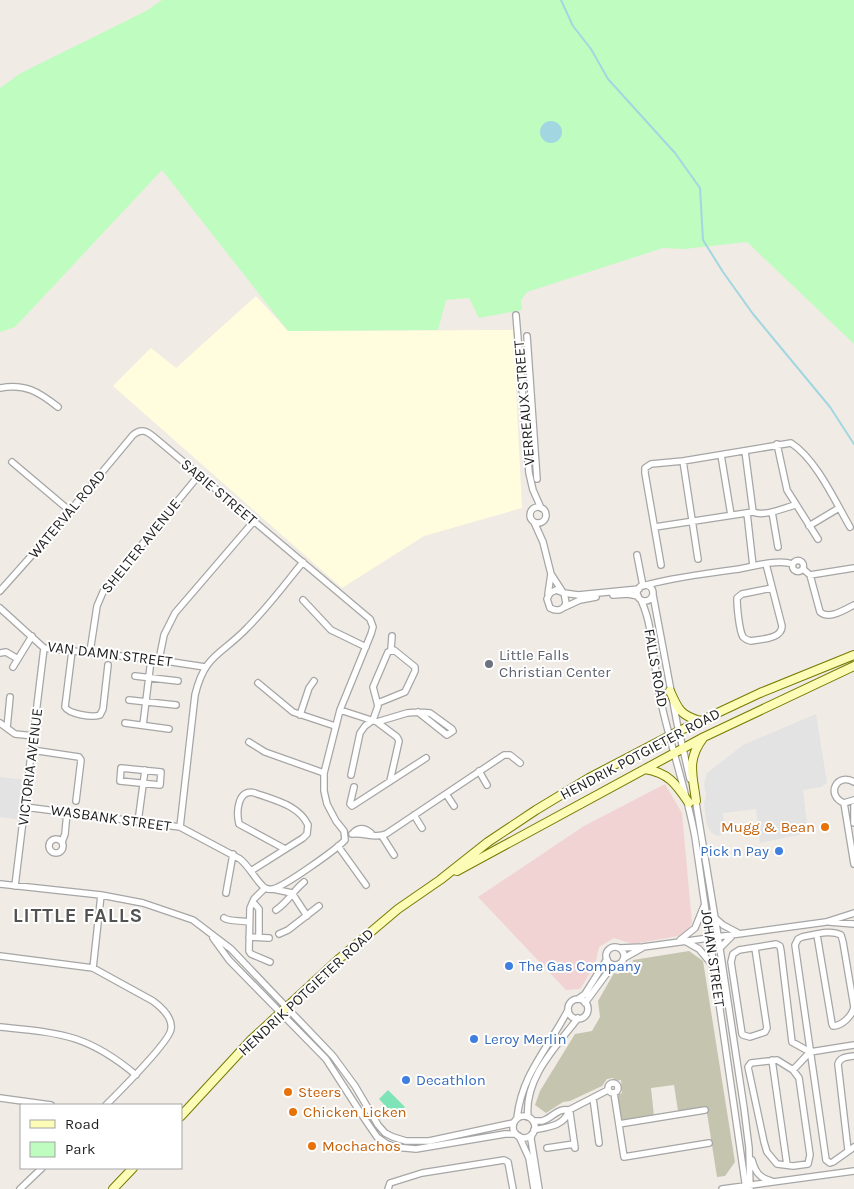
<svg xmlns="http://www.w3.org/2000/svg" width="854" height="1189" viewBox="0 0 854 1189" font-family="Karla,sans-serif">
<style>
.commercial{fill:#f2d3d3}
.education{fill:#fffdde}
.construction{fill:#c5c4af}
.park{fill:#bffcc0}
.pitch{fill:#7ee3b6}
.parking{fill:#e3e3e3}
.water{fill:#a2d6e0}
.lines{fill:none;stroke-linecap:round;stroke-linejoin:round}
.stream{stroke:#a2d6e0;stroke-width:2}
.minor-casing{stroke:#a6a6a6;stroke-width:8}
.secondary-casing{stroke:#767b00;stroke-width:10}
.minor{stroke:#fff;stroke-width:5.5}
.secondary{stroke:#fdfcb6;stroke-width:8}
.worship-dot{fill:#6b7280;stroke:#fff;stroke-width:2}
.food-dot{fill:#e8710a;stroke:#fff;stroke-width:2}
.shop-dot{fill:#3f7fe0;stroke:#fff;stroke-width:2}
.labels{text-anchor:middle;stroke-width:4;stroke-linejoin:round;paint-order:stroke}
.street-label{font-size:15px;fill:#1f1f1f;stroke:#fff}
.worship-label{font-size:15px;fill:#5b616d;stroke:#fff;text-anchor:start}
.food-label{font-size:15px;fill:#c56008;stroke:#fff;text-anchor:start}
.shop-label{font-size:15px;fill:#366cbe;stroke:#fff;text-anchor:start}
.district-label{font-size:20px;font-weight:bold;letter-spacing:1px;fill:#525252;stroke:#fff}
</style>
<rect width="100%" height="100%" fill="#f0ebe4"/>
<path class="commercial" d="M665,784L682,813L692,923L684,935L633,944L614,938L599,947L595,965L580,989L566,990L478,897L584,826Z"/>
<path class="education" d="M256,296L288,331L513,330L522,508L424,536L342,588L113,386L151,348L176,368Z"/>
<path class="construction" d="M689,951L703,961L735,1162L725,1176L717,1177L706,1107L678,1111L674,1085L651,1088L654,1116L621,1120L617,1095L622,1093L621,1080L615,1081L613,1078L607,1079L602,1086L570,1101L563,1102L546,1113L535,1105L540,1091L575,1034L592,1031L600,1017L598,1001L614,973L618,974L632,965L633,960Z"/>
<path class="park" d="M162,0H854V344L747,242L684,249L663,248L527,292L521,300L522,310L479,318L469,298L446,300L438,330L288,331L162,170L15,327L0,332V88L21,73L146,11Z"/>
<path class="pitch" d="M388,1090L405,1107L395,1116L379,1099Z"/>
<path class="parking" d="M816,714L827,783L821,787L803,790L808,833L760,843L756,809L723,813L725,834L717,836L712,833L707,826L704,804L706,795L704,784L707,773L743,745Z
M0,777L26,780L21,820L0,817Z"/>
<path class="water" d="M540 132a11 11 0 1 1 22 0a11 11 0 1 1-22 0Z"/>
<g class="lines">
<path class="stream" d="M561,0L573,26L591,49L608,79L675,153L700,188L703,240L723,272L753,314L830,407L854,444"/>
<g class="minor-casing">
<path id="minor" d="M516,315L529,473L533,490L541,508
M527,336L537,479
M0,388C25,383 39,392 58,407
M777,444L787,490L818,539
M745,451L753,512
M721,455L731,515
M683,461L698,559
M12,462L70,511
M530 515a8 8 0 1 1 16 0a8 8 0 1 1-16 0Z
M772,512L778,547
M747,513L753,566
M534,522L543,542L551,574L562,591
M809,526L839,508
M655,527L753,512C764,517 784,508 795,505
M637,555L643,586
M792.5 566a5.5 5.5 0 1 1 11 0a5.5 5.5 0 1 1-11 0Z
M766,564L782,626C782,639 761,639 751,641C747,640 746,640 743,637C739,630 737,606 737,598L742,594L772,588
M661,565L645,473V468L651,464L683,461L791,443C816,459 835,501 850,527
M803,569L810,575L820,612C829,620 844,610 854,605
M810,575L854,568
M646,585C676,577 708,573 739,569C755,566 777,559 793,564
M637 593a8 8 0 1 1 16 0a8 8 0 1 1-16 0Z
M0,591L49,536L133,435C141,428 147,431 154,437L370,619L373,627L371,634L340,710L324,773V791L327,804L336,821L344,831L345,840C337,849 285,886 273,889C269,890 268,889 265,888
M564,593L566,603C564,610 557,612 550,608L547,599L550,593L556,590L564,593L578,595L639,589
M548,594L551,574
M613,595L628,594L638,596
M653,595L677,723L690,779
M303,600L331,630L366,647
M641,600C654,628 653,663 659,693C669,742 686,788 695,837L746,1189
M565,607L580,600L596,597
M0,608L44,648L159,660L205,667
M391,649L392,636
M72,651L65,707C69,714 92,718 100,715L103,709L108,665
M90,652L97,606L103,592L199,475
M0,653L6,652L18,659
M159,660L164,635L175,613L254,521
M13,667L32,636
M135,676L178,681
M258,683L293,712L335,726
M129,700L176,705
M340,710L377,722L407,713C414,712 423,712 430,713L452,729L453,731L447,735L418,712
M300,715L309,688L314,681
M377,722L397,737L399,741L390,781
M0,723L15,734L34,736
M125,723L169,729
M143,725L151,660
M7,728L10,697
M249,742L265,752L324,773
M32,750L79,757L81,760L76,801
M121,768L161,772L160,785L120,781Z
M479,771L487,785
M351,775L360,733L365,726L373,720L378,706L373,687L388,652L394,650L415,667V671L405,692L378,703
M854,782C837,772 825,795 844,803L854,800
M354,787L350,804L352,806L426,758
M446,794L454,806
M695,797L718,936L744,1108L749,1148L750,1189
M844,803L854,864
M854,806V823
M25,807L180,827L240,859C250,867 255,880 265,888
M414,815L422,828
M138,822L145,770
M180,827L195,695C205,653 222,655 248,627C268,607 285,584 303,562
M354,832C360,827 365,828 371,833
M352,834C363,832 375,839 386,834L504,755H510L520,763
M382,836L394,855
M49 846a7 7 0 1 1 14 0a7 7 0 1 1-14 0Z
M62,842L65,834L67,812
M338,846L366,885
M251,871L303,838L307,834L308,825C299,805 274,800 255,793C238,788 236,811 239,824L285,849
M0,884L101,895L143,903L193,920L231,949L333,1056L355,1086L378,1125L385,1133L393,1137L406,1141H429L513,1123
M15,886L44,648
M265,888L254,899L250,908L249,951L251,954L270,962
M273,889L292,893L307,916
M226,893L233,854
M253,902L259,909V937
M276,910C289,901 292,892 304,882
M224,918C229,922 242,920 249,922
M715,918L723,925L738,933
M829,922L854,924
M279,934L288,930L319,906
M817,935L832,1024L833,1026C842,1026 852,1016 854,1007L843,942L841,935C830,929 814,935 802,937L798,939L795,945L826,1160L830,1163L833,1162L854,1147
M249,937L269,938
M213,938L229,960L326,1059L364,1118L377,1137L387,1144L395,1147L416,1149L505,1134H516
M680,940L695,928L704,906
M685,941L699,949L714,967
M606 956a9 9 0 1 1 18 0a9 9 0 1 1-18 0Z
M620,948L643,947L826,922L854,913
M720,948L734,934
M755,948L767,1028L765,1032L750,1037L743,1035L742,1034L731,962L733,954L739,950L776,944L780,946L781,951L792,1042L810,1052
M0,956L93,968L153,1001C161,1007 173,1017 171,1029C170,1041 117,1094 106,1105
M624,958L642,948
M93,968L101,895
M578,999L585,994L607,959
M568 1009a10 10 0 1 1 20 0a10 10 0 1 1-20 0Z
M585,1003L613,965
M0,1027C60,1033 87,1034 136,1075
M810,1052L854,1045
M772,1060L787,1165
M777,1060L793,1070L799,1078L810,1155L808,1164L793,1166L777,1164L767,1152L764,1142L748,1067L751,1063Z
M793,1070L810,1052
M608 1088a5 5 0 1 1 10 0a5 5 0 1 1-10 0Z
M614,1093L624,1157L709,1143
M0,1098L51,1105
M593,1098L599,1143
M570,1113L575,1148
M513 1127a11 11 0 1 1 22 0a11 11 0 1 1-22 0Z
M528,1117C524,1078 556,1047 578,1018
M517,1118C522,1073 548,1049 568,1010
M533,1121C536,1121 539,1121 542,1121C553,1118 556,1108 569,1110L608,1090
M619,1124L705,1110
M534,1130C548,1127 565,1126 569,1110
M532,1134L531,1139L539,1189
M519,1136L529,1158L534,1189
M547,1148L574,1144
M848,1150L838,1064C840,1057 847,1057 854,1056
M752,1160C755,1171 759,1178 771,1181
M20,1189L42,1168
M388,1189L390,1183L422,1173L504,1160L508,1162L513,1189
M722,1189L854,1171"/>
</g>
<g class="secondary-casing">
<path id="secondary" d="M670,691C678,709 680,715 700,721
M645,769C669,773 676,784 689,803
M696,801C693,775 686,761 703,738
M457,871L704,737L854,666
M181,1116L251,1040L340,958L398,909L440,880L488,842L536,810L589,778L679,731L760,693L854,655
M113,1189L133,1168"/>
</g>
<use href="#minor" class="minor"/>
<use href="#secondary" class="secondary"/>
</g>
<circle class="worship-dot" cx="489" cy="664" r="5"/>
<g class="food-dot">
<circle cx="825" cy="827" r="5"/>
<circle cx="288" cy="1092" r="5"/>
<circle cx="293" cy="1112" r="5"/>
<circle cx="312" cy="1146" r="5"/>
</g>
<g class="shop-dot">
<circle cx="779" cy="851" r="5"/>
<circle cx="509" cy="966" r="5"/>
<circle cx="474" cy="1039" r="5"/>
<circle cx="406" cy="1080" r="5"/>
</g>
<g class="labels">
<g class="street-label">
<text transform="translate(524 403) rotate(-95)" y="5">VERREAUX STREET</text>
<text transform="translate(219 492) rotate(40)" y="5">SABIE STREET</text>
<text transform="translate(67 514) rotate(-50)" y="5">WATERVAL ROAD</text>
<text transform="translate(141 546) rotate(-51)" y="5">SHELTER AVENUE</text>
<text transform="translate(110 654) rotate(7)" y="5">VAN DAMN STREET</text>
<text transform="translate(656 668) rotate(80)" y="5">FALLS ROAD</text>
<text transform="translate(640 754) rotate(-28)" y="5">HENDRIK POTGIETER ROAD</text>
<text transform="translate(30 767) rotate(-83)" y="5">VICTORIA AVENUE</text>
<text transform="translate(111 818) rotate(8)" y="5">WASBANK STREET</text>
<text transform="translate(713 958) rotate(82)" y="5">JOHAN STREET</text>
<text transform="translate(306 992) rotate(-43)" y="5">HENDRIK POTGIETER ROAD</text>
</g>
<g class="worship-label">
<text x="499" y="660">Little Falls<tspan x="499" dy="17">Christian Center</tspan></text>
</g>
<g class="food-label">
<text x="815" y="832" text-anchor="end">Mugg &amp; Bean</text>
<text x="298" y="1097">Steers</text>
<text x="303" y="1117">Chicken Licken</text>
<text x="322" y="1151">Mochachos</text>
</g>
<g class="shop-label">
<text x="769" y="856" text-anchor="end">Pick n Pay</text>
<text x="519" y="971">The Gas Company</text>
<text x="484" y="1044">Leroy Merlin</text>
<text x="416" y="1085">Decathlon</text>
</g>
<g class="district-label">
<text x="78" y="922">LITTLE FALLS</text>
</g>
</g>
<rect x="20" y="1104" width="162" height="65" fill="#ffffff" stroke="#a5a5a5"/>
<rect x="30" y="1120" width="25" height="8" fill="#fdfcb6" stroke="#a5a5a5"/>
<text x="65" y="1129" font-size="15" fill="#1f1f1f">Road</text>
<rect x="30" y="1142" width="25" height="15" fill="#bffcc0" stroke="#a5a5a5"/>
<text x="65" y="1154" font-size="15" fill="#1f1f1f">Park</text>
</svg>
